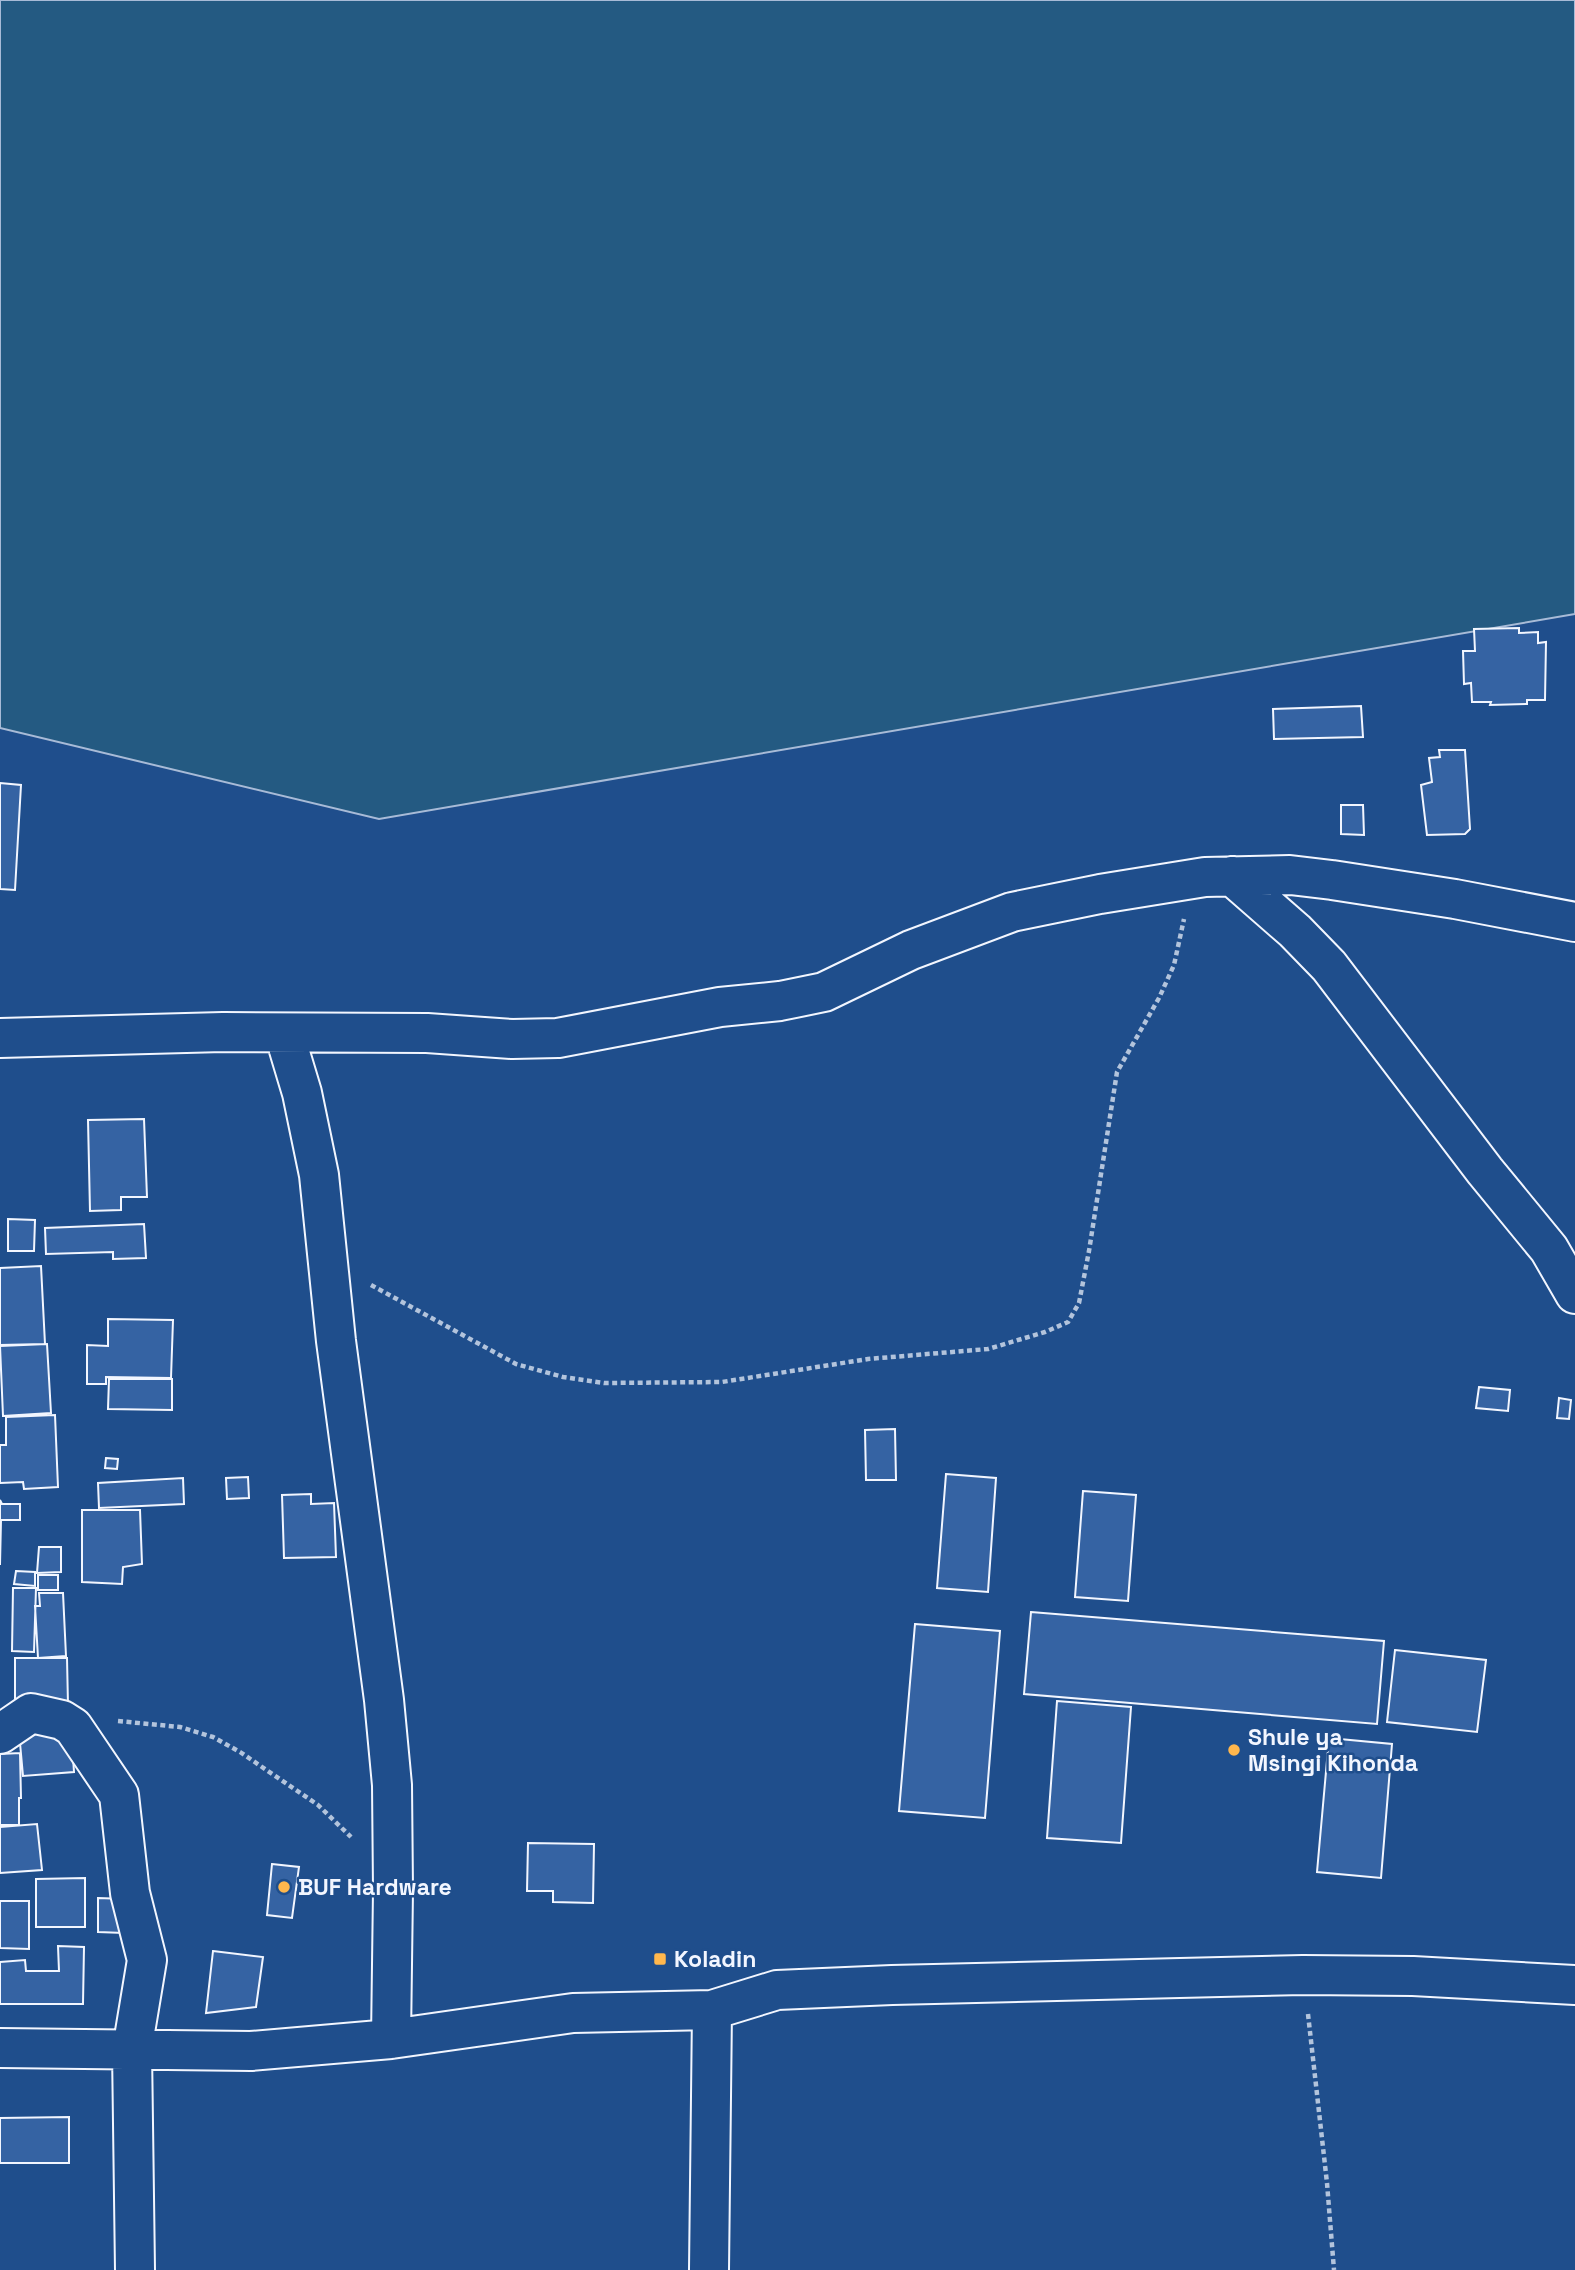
<svg xmlns="http://www.w3.org/2000/svg" width="1575" height="2270" viewBox="0 0 1575 2270" font-family="'Space Grotesk',sans-serif">
<style>
.green{fill:#245a82;stroke:#a8bbd7;stroke-width:2}
.building{fill:#3563a3;stroke:#f2f6ff;stroke-width:2}
.lines{fill:none;stroke-linecap:round;stroke-linejoin:round}
.minor-casing{stroke:#f2f6ff;stroke-width:42}
.path{stroke:#b3c4dc;stroke-width:4.5;stroke-dasharray:5 3.5;stroke-linecap:butt}
.minor{stroke:#1f4e8c;stroke-width:38}
.poi-dot{fill:#ffb74d;stroke:#1f4e8c;stroke-width:2.5}
.labels{text-anchor:middle;stroke-width:5;stroke-linejoin:round;paint-order:stroke}
.poi-label{font-size:23px;font-weight:bold;fill:#f2f6ff;stroke:#1f4e8c;text-anchor:start}
</style>
<rect width="100%" height="100%" fill="#1f4e8c"/>
<path class="green" d="M0,0H1575V614L379,819L0,728Z"/>
<path class="building" d="M1519,628V633L1538,632V643L1546,642L1545,700H1527V704L1490,705L1491,702H1472L1471,683L1464,684L1463,651H1475L1474,629Z
M1361,706L1363,737L1274,739L1273,709Z
M1439,750H1465L1470,829L1465,834L1427,835L1421,785L1432,782L1429,758L1440,757Z
M0,783L21,785L15,890L0,889Z
M1341,805H1363L1364,835L1341,834Z
M144,1119L147,1197H121V1210L90,1211L88,1120Z
M8,1219L35,1220L34,1251H8Z
M144,1224L146,1258L113,1259V1252L46,1254L45,1228Z
M41,1266L45,1344L0,1345V1268Z
M108,1319L173,1320L171,1378L106,1377V1384H87V1345L108,1346Z
M47,1344L51,1413L3,1416L0,1346Z
M109,1379H172V1410L108,1409Z
M1479,1387L1510,1390L1508,1411L1476,1408Z
M1559,1398L1571,1400L1569,1419L1557,1418Z
M55,1415L58,1487L24,1489L23,1482L0,1483V1445H6V1417Z
M895,1429L896,1480H866L865,1430Z
M106,1458L118,1459L117,1469L105,1468Z
M946,1474L996,1478L988,1592L937,1588Z
M248,1477L249,1498L227,1499L226,1478Z
M183,1478L184,1504L99,1508L98,1483Z
M1083,1491L1136,1495L1128,1601L1075,1597Z
M311,1494V1504L334,1503L336,1557L284,1558L282,1495Z
M0,1500L2,1504H20V1520H1L0,1565Z
M82,1510H140L142,1564L123,1567L122,1584L82,1582Z
M39,1547H61V1572L37,1573Z
M16,1571L35,1572V1586L14,1584Z
M38,1575H58V1590H38Z
M13,1588H36L34,1652L12,1651Z
M39,1593H63L66,1656L38,1658L35,1606H40Z
M1031,1612L1384,1641L1377,1724L1024,1694Z
M915,1624L1000,1631L985,1818L899,1811Z
M1395,1650L1486,1660L1477,1732L1387,1722Z
M15,1658H67L68,1705H15Z
M1057,1701L1131,1707L1121,1843L1047,1838Z
M71,1728L74,1772L23,1776L19,1732Z
M1329,1738L1392,1744L1381,1878L1317,1872Z
M20,1753L21,1798H19V1825H0V1754Z
M37,1824L42,1870L0,1873V1827Z
M528,1843L594,1844L593,1903L553,1902V1891H527Z
M272,1864L299,1867L292,1918L267,1915Z
M85,1878V1927H36V1879Z
M98,1898L125,1899L124,1933L98,1932Z
M0,1901H29V1949L0,1948Z
M58,1946L84,1947L83,2004H0V1962L25,1960L26,1971H59Z
M213,1951L263,1957L256,2007L206,2013Z
M69,2117V2163H0V2118Z"/>
<g class="lines">
<g class="minor-casing">
<path id="minor" d="M1232,876L1295,931L1329,966L1485,1171L1549,1249L1575,1294
M284,1033L302,1093L319,1175L336,1341L384,1700L392,1785L393,1890L391,2039
M0,1038L223,1032L427,1033L512,1039L558,1038L720,1007L780,1001L824,992L911,950L1012,912L1100,894L1205,877L1290,875L1332,880L1455,899L1575,922
M0,1734L31,1713L62,1720L73,1727L119,1795L130,1893L147,1960L132,2050L135,2270
M0,2048L251,2051L391,2039L573,2013L712,2010L777,1990L892,1985L1303,1975L1413,1976L1575,1985
M709,2270L712,2010"/>
</g>
<path class="path" d="M371,1285L516,1364L563,1377L604,1383L722,1382L868,1359L988,1349L1045,1332L1068,1322L1079,1303L1089,1251L1117,1072L1159,998L1174,965L1184,919
M118,1721L180,1727L213,1737L240,1752L318,1805L351,1837
M1308,2014L1327,2183L1334,2270"/>
<use href="#minor" class="minor"/>
</g>
<g class="poi-dot">
<circle cx="1234" cy="1750" r="7"/>
<circle cx="284" cy="1887" r="7"/>
<rect x="653" y="1952" width="14" height="14" rx="3.5"/>
</g>
<g class="labels">
<g class="poi-label">
<text x="1248" y="1745">Shule ya<tspan x="1248" dy="26">Msingi Kihonda</tspan></text>
<text x="298" y="1895">BUF Hardware</text>
<text x="674" y="1967">Koladin</text>
</g>
</g>
</svg>
